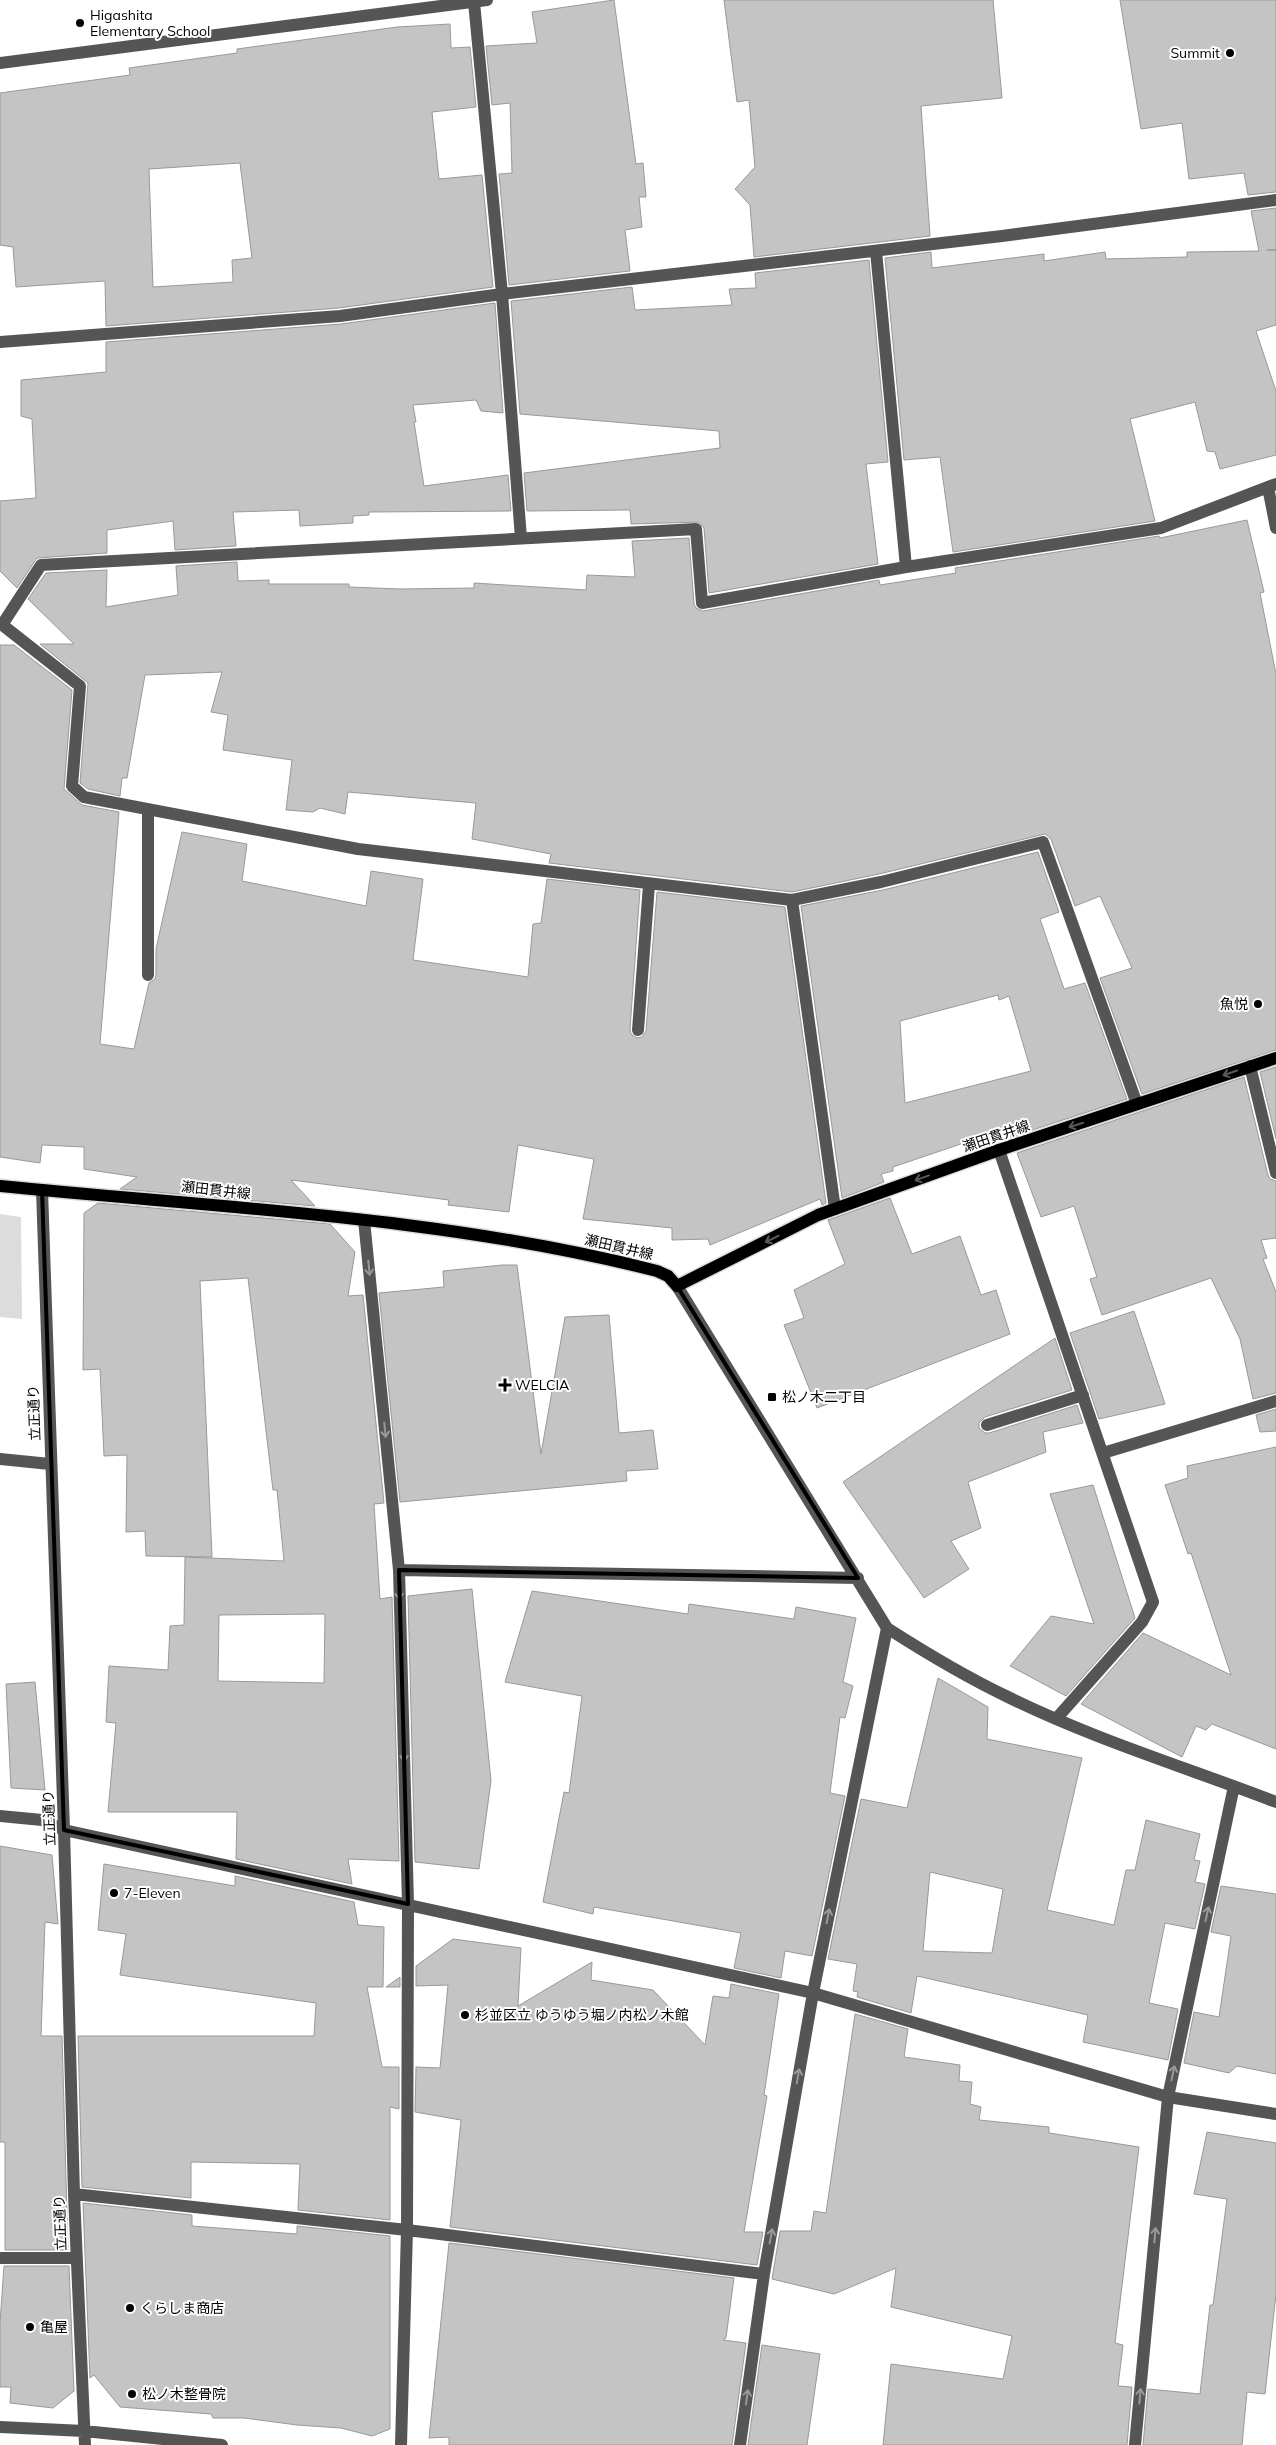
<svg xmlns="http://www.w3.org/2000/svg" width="1276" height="2445" viewBox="0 0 1276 2445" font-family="Mulish,'Noto Sans JP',sans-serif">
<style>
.green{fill:#dcdcdc}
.building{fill:#c4c4c4;stroke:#999;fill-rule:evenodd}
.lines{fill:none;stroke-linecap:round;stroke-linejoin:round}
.major-casing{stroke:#dbdbdb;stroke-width:15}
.minor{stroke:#555;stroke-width:12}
.major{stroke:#000;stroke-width:12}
.oneway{stroke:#595959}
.oneway2{stroke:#999}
.marked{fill:none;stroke:#000;stroke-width:4;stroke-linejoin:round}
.poi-dot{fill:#000;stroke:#fff;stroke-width:2}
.labels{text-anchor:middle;stroke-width:4;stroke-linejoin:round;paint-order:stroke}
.poi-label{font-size:14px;fill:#000;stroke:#fff;text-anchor:start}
.street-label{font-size:14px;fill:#000;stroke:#fff}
</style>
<rect width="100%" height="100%" fill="#fff"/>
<path class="green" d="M0,1214L21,1217L22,1319L0,1317Z"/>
<path class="building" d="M614,0L636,164L643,163L646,197H639L642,227L625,230L630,271L509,285L499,174L512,173L510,103L492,105L486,46L537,43L532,12Z
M724,0H993L1002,98L921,106L930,236L754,257L750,205L735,189L755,167L749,100L737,102Z
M1120,0H1276V192L1248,195L1244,173L1189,179L1182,123L1141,129Z
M450,24L451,48L470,47L476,107L432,112L439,179L482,175L493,287L339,308L106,326L105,281L16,287L13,247L0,245V93L130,75L129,68L237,53V49L397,27ZM240,163L252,258L232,260L233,282L153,287L149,169Z
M1276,208V250H1267H1276V325L1256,331L1276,391V455L1220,469L1215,452L1207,451L1195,402L1130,419L1155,521L953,552L940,457L904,460L885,258L931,252L932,268L1044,254V261L1105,252L1106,259L1187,257V252L1259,251L1251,211Z
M869,260L888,462L866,464L878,564L709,593L704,528L699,522L631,524L630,510L527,511L524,473L720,448L719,431L520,414L511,301L632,287L635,310L732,305L729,289L756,288L755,273Z
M495,303L503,413L481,411L476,400L413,405L416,422H414L424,486L508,475L511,511L369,512V515L353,516V523L300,526L299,510L233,512L236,546L175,550L173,521L107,530V553L37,558L17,588L0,571V501L36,498L32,419L21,416V380L106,372V342L341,324Z
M1247,520L1264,592L1260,593L1276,674V1050L1142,1094L1100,978L1132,968L1100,896L1075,906L1051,839L1045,834L879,874L792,892L549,863L551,854L472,839L476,803L348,792L345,814L320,808L313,812L286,810L292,760L223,750L228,715L211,712L222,672L145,675L127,778H122L120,796L88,789L80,783L88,683L40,644H74L28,599L46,573L107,570L106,607L178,595L176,566L237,562L238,581L269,580V584H349V587L400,589L474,588V583L586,590L587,575L635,577L632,541L689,538L694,604L696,608L703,611L879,580L880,585L956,573L955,568L1159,536L1160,538Z
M0,645H14L72,690L64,789L82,805L119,812L100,1044L134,1049L149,983L155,979L156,975V949L182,832L247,844L242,881L366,906L371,871L423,879L413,960L528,977L533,924L541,923L547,879L640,890L630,1029L631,1034L637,1038L642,1037L646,1031L657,892L785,907L826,1203L822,1205L820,1199L710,1245L708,1239L672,1240V1228L583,1219L594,1159L518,1145L509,1212L448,1205L449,1200L291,1180L315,1206L120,1189L137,1177L84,1169V1147L42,1145L40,1163L0,1157Z
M1038,852L1059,912L1040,919L1064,989L1085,983L1127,1099L1011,1137L1008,1128L893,1167V1171L881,1174L884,1182L842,1198L801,906L883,890ZM998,995L999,1000L1009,996L1031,1071L905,1103L900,1021Z
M1276,1067V1139L1260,1072Z
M1244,1077L1268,1175L1270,1179L1276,1181V1238L1261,1240L1267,1258L1263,1259L1276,1292V1393L1253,1399L1240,1339L1211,1278L1102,1315L1090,1279L1097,1277L1074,1206L1041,1217L1017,1153Z
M890,1198L912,1254L960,1236L981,1295L996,1290L1010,1334L817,1408L784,1325L804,1318L794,1290L845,1264L828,1220Z
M98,1203L330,1224L355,1252L348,1296L363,1295L384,1503L374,1504L380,1599L392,1597L399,1861L348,1859L352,1884L236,1859L237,1812H108L116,1723L106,1722L109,1666L168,1670L170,1626L184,1625L185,1557L284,1561L277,1490H273L248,1278L200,1281L212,1557L146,1556L145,1531L126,1532L127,1455L104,1456L100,1369L83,1370L84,1213ZM325,1614L324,1683L218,1681L219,1615Z
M502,1265H517L541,1454L565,1317L609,1315L619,1433L653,1430L658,1469L626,1471L627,1481L400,1502L379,1293L444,1287L443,1271Z
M1134,1311L1165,1404L1099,1419L1070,1333Z
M1055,1338L1072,1390L985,1417L979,1423V1428L985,1433H989L1077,1405L1083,1423L1043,1432L1046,1452L968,1482L981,1528L951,1541L969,1569L924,1598L843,1482Z
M1276,1409V1431L1260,1432L1256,1415Z
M1276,1447V1749L1212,1724L1206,1730L1196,1726L1182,1757L1081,1704L1143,1633L1231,1675L1191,1553L1188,1554L1165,1485L1188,1478L1187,1466Z
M1093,1485L1135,1618L1066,1696L1010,1666L1051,1616L1094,1624L1050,1494Z
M472,1589L491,1781L479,1869L415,1862L408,1596Z
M532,1591L688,1614L689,1604L794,1619L796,1607L856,1618L843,1682L853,1686L845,1718L840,1717L830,1793L845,1796L812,1956L785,1951L781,1978L734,1968L741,1933L594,1907L593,1914L543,1902L564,1792L569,1793L582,1696L505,1682Z
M938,1678L988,1707L987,1739L1082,1758L1047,1910L1114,1925L1126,1870H1135L1146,1820L1200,1834L1194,1860L1200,1861L1195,1882L1205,1884L1195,1929L1165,1923L1149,2003L1178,2009L1168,2060L1083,2042L1088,2015L917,1976L911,2013L857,1997L858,1992L853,1991L857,1964L828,1959L861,1799L907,1808ZM930,1872L1003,1889L992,1953L923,1951Z
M35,1682L45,1790L11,1788L6,1684Z
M0,1846L52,1855L58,1924L45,1922L41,2036H62L68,2250H5V2142H0Z
M104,1864L235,1886V1876L354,1902L358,1925L384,1927L383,1987H367L382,2067H399V2109L390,2107V2220L298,2210L300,2164L191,2162V2198L82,2187L78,2036H314L316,2003L120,1975L126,1934L98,1930Z
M1221,1886L1276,1894V2074L1237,2066L1229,2073L1184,2063L1194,2012L1219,2017L1231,1936L1211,1932Z
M453,1939L521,1948L518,2006L592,1962L591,1980L653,1990L705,2045L713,1996L729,1998L731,1984L779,1994L764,2095L767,2096L744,2232H763L757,2265L450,2227L461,2120L415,2112L416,2067L440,2068L448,1985L416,1986V1966Z
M400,1977V1987H386Z
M855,2014L908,2029L904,2057L960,2065L959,2081L972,2082L970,2104L981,2107L979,2120L1049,2127V2133L1139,2147L1115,2343L1123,2345L1118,2386L1132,2387L1127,2445H883L891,2364L1003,2379L1012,2336L891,2307L896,2268L834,2294L772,2279L780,2231H811L814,2211L826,2213Z
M1207,2132L1276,2143V2294L1265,2394L1247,2392L1242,2445H1143L1148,2389L1200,2394L1210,2305H1213L1227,2199L1194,2194Z
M83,2203L192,2215V2226L297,2234V2226L390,2236V2429L372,2436L341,2428L297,2425L244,2418H213L211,2414L120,2407L94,2375L90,2378Z
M449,2243L734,2278L726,2338L723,2340L746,2343L732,2445H449V2437L429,2438Z
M4,2266H69L74,2391L53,2408L10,2403L11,2387H0V2323Z
M762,2345L820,2354L807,2445H748Z"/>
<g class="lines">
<g class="major-casing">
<path id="major" d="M0,1186C219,1208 442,1216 657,1271L668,1276L677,1286L818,1215L999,1150L1276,1058"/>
</g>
<path class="minor" d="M474,2L502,294L521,538
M0,63L487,0
M876,251L906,567
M0,342L340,316L502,294L1002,236L1276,200
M1268,487L1276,528
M0,623L80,686L72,786L84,797L358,849L792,900L881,882L1043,842L1137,1104
M2,625L41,565L696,529L702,603L906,567L1161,528L1276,484
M792,900L835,1209
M148,975V811
M638,1030L649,885
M1250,1066L1276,1173
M999,1150L1153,1602L1142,1622L1056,1719
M42,1190L64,1830L74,2194L85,2445
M364,1220L399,1570L408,1904L407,2230L401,2445
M677,1286L887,1628C926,1653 966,1677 1008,1697C1093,1739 1188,1768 1276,1802
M987,1425L1083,1395
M1103,1453L1276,1401
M0,1459L50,1464
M399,1570L858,1578
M0,1816L42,1820L64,1830L813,1993L1168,2097L1276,2114
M74,2194L407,2230L764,2274
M0,2258H76
M0,2427L84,2431L222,2445
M740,2445L764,2274L813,1993L887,1628
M1135,2445L1168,2097L1234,1786"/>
<use href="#major" class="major"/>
</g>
<defs><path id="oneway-shaft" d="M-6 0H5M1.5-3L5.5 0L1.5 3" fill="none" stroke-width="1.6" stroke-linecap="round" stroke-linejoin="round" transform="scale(1.25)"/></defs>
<g class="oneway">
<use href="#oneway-shaft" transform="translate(1230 1073) rotate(161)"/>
<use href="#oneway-shaft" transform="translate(1076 1125) rotate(162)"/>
<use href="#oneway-shaft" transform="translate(922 1178) rotate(160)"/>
<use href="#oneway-shaft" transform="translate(772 1239) rotate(154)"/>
</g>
<g class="oneway2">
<use href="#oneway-shaft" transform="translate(369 1268) rotate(84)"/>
<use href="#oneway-shaft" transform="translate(385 1430) rotate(84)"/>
<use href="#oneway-shaft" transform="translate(399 1592) rotate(88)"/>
<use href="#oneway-shaft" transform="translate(404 1754) rotate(88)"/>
<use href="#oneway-shaft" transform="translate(1207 1914) rotate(-78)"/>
<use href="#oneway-shaft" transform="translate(828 1916) rotate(-79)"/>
<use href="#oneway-shaft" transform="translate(1173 2073) rotate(-78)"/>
<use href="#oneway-shaft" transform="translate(798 2076) rotate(-80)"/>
<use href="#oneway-shaft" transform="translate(1155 2235) rotate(-85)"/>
<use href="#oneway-shaft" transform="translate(771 2236) rotate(-80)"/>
<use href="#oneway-shaft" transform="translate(1140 2396) rotate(-85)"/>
<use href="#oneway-shaft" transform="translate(747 2397) rotate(-82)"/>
</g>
<path class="marked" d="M42,1190L444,1229L519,1240L657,1271L677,1286L858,1578L399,1570L408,1904L64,1830Z"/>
<g class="poi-dot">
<circle cx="80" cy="23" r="5"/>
<circle cx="1230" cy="53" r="5"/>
<circle cx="1258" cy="1004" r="5"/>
<path d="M502.5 1377.5h5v5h5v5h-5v5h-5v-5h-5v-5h5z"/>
<rect x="767" y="1392" width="10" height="10" rx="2.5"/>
<circle cx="114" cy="1893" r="5"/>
<circle cx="465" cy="2015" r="5"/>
<circle cx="130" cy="2308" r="5"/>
<circle cx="30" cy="2327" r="5"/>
<circle cx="132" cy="2394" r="5"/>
</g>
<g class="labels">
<g class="poi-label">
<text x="90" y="20">Higashita<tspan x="90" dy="16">Elementary School</tspan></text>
<text x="1220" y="58" text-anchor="end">Summit</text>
<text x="1248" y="1009" text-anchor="end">魚悦</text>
<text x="515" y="1390">WELCIA</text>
<text x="782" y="1402">松ノ木二丁目</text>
<text x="124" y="1898">7-Eleven</text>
<text x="475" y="2020">杉並区立 ゆうゆう堀ノ内松ノ木館</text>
<text x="140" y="2313">くらしま商店</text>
<text x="40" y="2332">亀屋</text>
<text x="142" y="2399">松ノ木整骨院</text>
</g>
<g class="street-label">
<text transform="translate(996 1136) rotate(-19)" y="5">瀬田貫井線</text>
<text transform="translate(216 1190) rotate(6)" y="5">瀬田貫井線</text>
<text transform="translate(619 1247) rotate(13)" y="5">瀬田貫井線</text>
<text transform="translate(34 1413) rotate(-92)" y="5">立正通り</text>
<text transform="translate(49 1818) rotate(-92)" y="5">立正通り</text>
<text transform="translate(60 2223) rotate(-92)" y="5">立正通り</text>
</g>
</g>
</svg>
